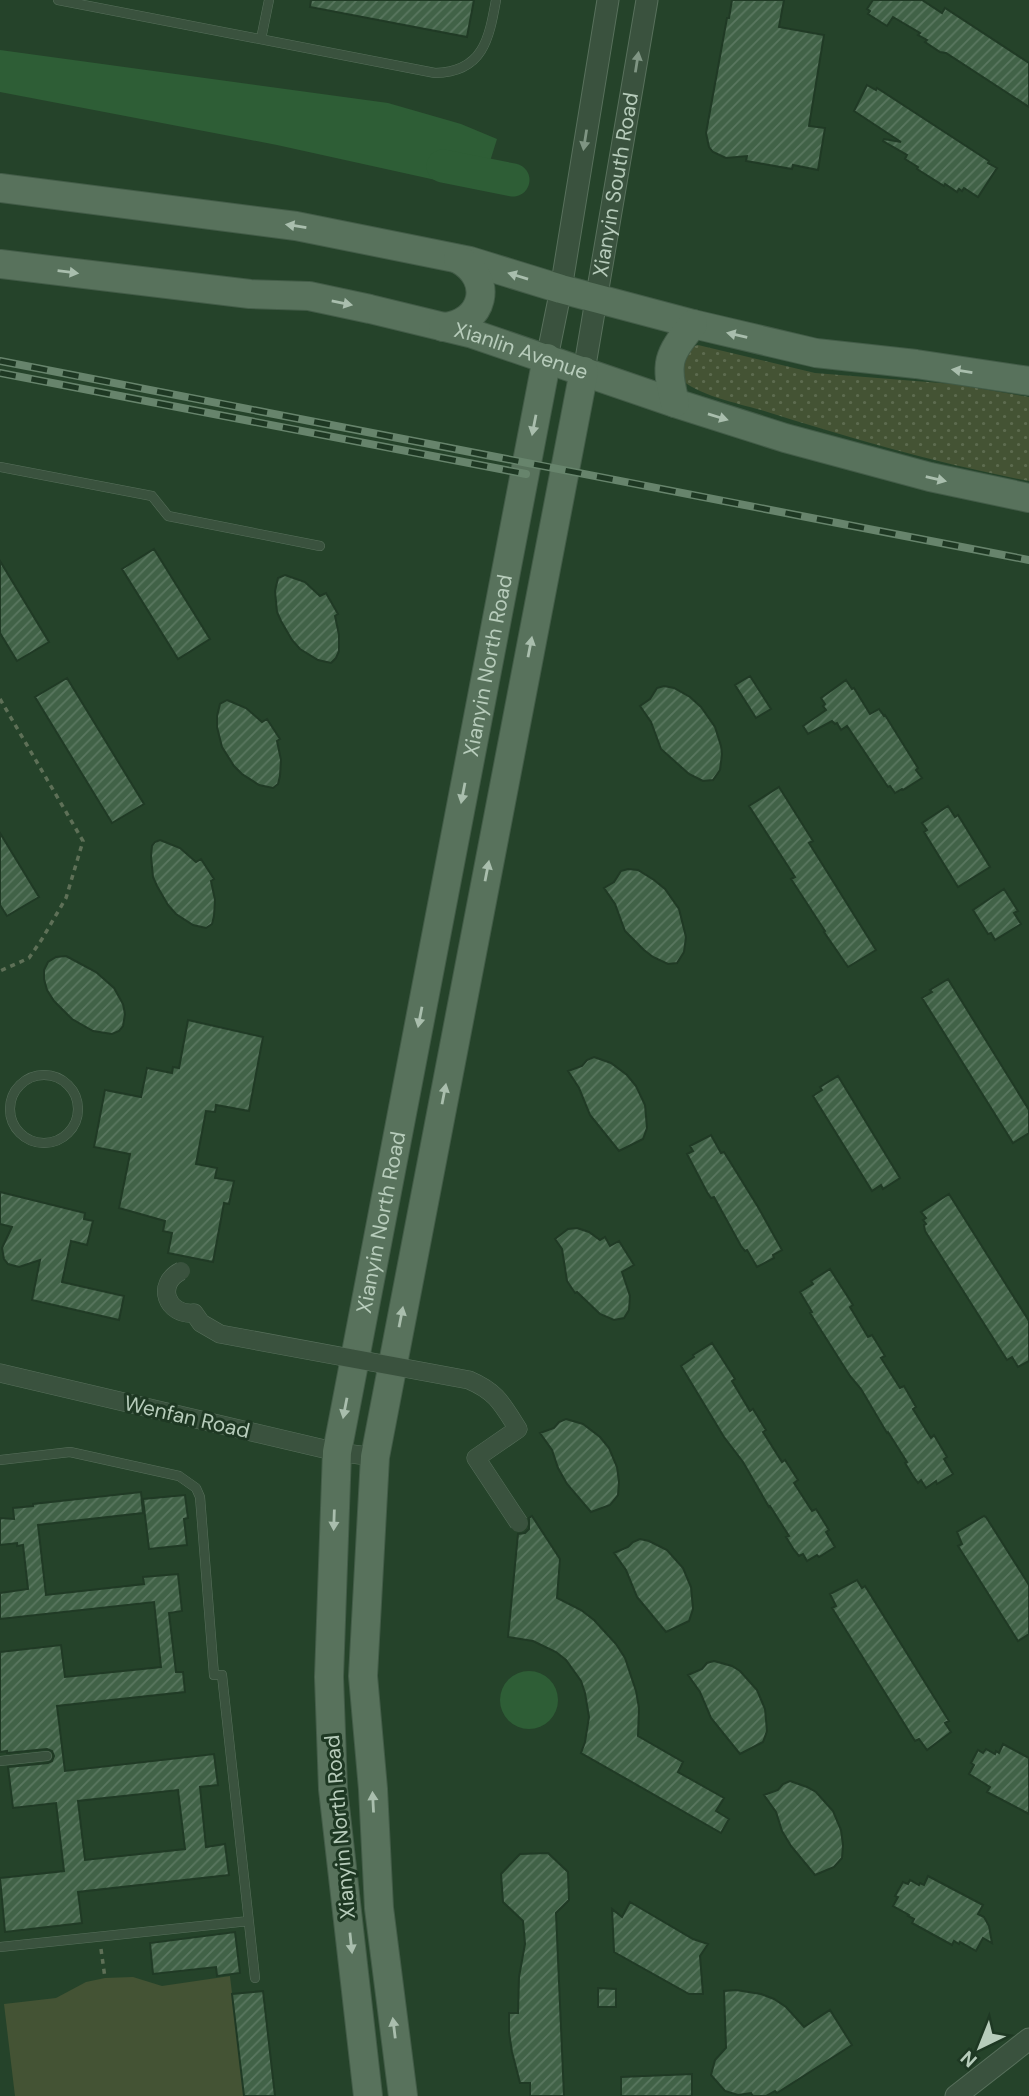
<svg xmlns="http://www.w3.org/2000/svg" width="1029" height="2096" viewBox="0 0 1029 2096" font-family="'DM Sans',sans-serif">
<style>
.grass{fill:url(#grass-dots)}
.garden{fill:#445334}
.water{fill:#2e5e36}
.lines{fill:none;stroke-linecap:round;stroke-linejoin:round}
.river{stroke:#2e5e36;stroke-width:33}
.building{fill:url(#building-hatch);stroke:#203a25;stroke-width:2;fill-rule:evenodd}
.service-casing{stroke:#58705c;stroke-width:10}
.minor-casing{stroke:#58705c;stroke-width:19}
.tertiary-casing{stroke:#58705c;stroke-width:23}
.primary-casing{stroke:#435c48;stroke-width:30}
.path{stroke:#5e7057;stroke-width:3.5;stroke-dasharray:5 5;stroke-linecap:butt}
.service{stroke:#3a523e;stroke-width:9}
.minor{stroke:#3a523e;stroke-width:18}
.tertiary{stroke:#3a523e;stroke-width:21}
.primary{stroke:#58725c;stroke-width:28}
.rail-casing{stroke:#67846c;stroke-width:8}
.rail{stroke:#1e3823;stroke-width:5;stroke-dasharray:16;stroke-linecap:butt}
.minor-bridge-casing{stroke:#58705c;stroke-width:19;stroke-linecap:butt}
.minor-bridge{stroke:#3a523e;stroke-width:18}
.oneway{fill:#7f9583}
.oneway2{fill:#a9bead}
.labels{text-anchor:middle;stroke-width:6;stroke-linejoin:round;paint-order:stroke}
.street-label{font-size:21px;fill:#b7ccbb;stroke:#1e3823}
</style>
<defs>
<pattern id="grass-dots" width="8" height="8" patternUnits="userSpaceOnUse" patternTransform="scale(1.75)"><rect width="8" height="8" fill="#445334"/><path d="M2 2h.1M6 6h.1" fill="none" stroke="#5d6b4f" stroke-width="1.8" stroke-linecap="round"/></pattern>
<pattern id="building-hatch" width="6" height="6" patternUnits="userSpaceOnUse" patternTransform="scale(1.75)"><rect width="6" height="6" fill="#416247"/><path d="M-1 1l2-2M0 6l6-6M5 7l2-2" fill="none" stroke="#5a7760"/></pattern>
</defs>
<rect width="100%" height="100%" fill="#25432a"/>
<path class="grass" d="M698,345L815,373L953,384L1029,397V481C939,464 849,438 761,410C736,403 697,395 678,377L688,348Z"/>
<path class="garden" d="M230,1976L244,2096H15L4,2004L56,1998L86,1982L105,1978L133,1977L162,1986Z"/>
<path class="water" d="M0,50L388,103L461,124L497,139L481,190L277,145L0,92Z
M500 1700a29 29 0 1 1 58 0a29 29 0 1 1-58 0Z"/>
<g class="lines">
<path class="river" d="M443,166L513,180"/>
</g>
<path class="building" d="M311,0H474L467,37L310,7Z
M732,0H784L779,27L824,35L809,126L825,128L818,170L793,165L792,169L746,161L747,156L726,158L713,152L709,147L706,133L727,18H729Z
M873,0H922L942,13L945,8L1029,63V107L946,53L940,52L925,42L927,40L918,35L920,33L893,17L887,26L868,14L870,11L867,9Z
M867,85L876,90L877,88L989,161L988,163L997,168L978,197L964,188L962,191L959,189L957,192L945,184L944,186L917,169L918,167L905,159L907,155L883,141L884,139L901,142L854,111Z
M154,549L210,639L178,659L122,569Z
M0,561L49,642L17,661L0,633Z
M285,575L305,582L320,596L326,593L338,614L335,616L339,635V651L336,658L331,663L318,660L300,649L292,640L281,621L277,612L275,591L278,578Z
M750,676L771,709L756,718L735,685Z
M67,678L144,804L112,823L35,697Z
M846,680L852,689L854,688L870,714L879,709L884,716L885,715L918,768L916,770L922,778L903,790L902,789L895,793L890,786L888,787L847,726L841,730L837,723L835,724L832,721L808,734L803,726L826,710L823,706L825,704L821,698Z
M664,686L674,688L690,697L701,707L715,727L721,746L722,754L720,770L713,780L703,781L689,774L661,749L651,722L640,706L650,699L657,688Z
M227,700L246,708L262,722L267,719L280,739L277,741L281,760L280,776L278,784L273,788L259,785L242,774L234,766L222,747L217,727V716L220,704Z
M779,787L813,841L809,843L876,950L848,967L824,932L825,931L791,879L795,877L749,806Z
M948,806L955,817L958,815L990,867L958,887L924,832L927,830L922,823Z
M0,833L39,897L7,916L0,905Z
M160,840L180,848L196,862L201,859L214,879L211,881L215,900L214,916L212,924L206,928L193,925L176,914L168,905L157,886L153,877L151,856L152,846L155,842Z
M628,869L638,870L654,880L665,889L679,909L686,937L684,952L677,963L668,964L653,957L644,950L625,931L615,904L604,888L614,882L621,871Z
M1004,889L1018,911L1014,913L1021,924L995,940L991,933L988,934L973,910Z
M66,956L96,972L114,988L123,1004L125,1014L123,1026L119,1031L112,1034L93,1031L72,1019L54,1001L47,990L44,979V970L48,962L56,957Z
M948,979L1029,1110V1133L1013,1143L922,998L932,992L930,990Z
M188,1020L263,1037L249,1111L216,1105L215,1112L206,1111L196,1164L217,1168L215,1178L234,1181L229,1204L224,1203L213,1262L168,1253L172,1233L163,1231L165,1221L119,1208L130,1154L94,1147L105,1090L141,1097L147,1068L172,1073L173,1067L179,1068Z
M594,1057L611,1063L627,1075L636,1086L645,1105L647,1128L643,1139L619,1151L590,1115L579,1088L568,1071L582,1066L587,1060Z
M838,1076L900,1178L883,1189L881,1185L872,1191L813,1096L822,1090L820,1087Z
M711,1135L721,1153L724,1152L758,1207L782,1250L773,1255L774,1258L757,1267L747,1250L745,1251L741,1246L714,1197L711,1198L707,1192L687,1154L693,1151L690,1146Z
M0,1192L85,1213L84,1219L93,1221L87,1245L71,1241L62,1282L124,1296L119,1320L32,1300L40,1260L19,1267L8,1264L4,1259L2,1248L12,1227L0,1224Z
M949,1194L1029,1321V1361L1018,1367L1012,1357L1007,1360L925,1231L924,1225L926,1224L923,1220L926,1218L921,1212Z
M577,1228L589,1232L600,1240L605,1237L610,1246L619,1241L634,1265L622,1272L630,1296L629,1310L624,1318L614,1320L600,1314L577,1292L575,1293L567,1281L562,1249L555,1239L568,1229Z
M830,1269L853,1305L850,1307L868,1337L872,1335L885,1356L881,1358L900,1388L904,1386L916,1407L913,1409L931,1438L934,1435L947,1457L944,1459L953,1474L937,1484L936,1481L926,1488L921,1480L918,1483L913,1476L905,1463L907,1462L888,1432L887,1433L861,1389L850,1376L810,1313L812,1312L800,1292L813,1284L811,1281Z
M712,1343L735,1379L732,1381L750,1411L753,1409L766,1430L763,1432L782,1462L785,1460L798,1480L794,1483L812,1511L816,1509L829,1530L826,1532L835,1547L819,1557L817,1555L807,1561L803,1554L799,1556L794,1550L786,1537L789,1536L770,1506L769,1507L743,1462L724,1437L681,1366L694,1357L693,1355Z
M566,1419L583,1424L600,1437L609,1448L617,1467L619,1482L618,1495L610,1505L591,1512L567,1484L558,1468L552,1450L540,1433L554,1428L559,1422Z
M141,1492L143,1513L38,1525L46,1595L144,1584L143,1577L178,1574L182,1611L169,1613L176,1672H183L185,1692L57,1706L65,1771L214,1754L218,1785L200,1787L206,1847L225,1844L229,1875L78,1892L82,1923L5,1932L0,1878L64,1871L56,1803L13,1808L8,1767L48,1763L52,1761L54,1756L52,1751L47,1749L7,1753V1751L0,1752V1652L61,1645L65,1677L161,1667L154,1602L0,1619V1593L28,1589L23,1545L17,1546V1543L0,1545V1518L14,1519L13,1508L33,1506V1504ZM178,1790L185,1849L85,1860L78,1801Z
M185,1495L188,1518L184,1519L187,1545L149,1549L143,1499Z
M532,1516L560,1559L557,1598L581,1610L594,1620L616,1644L625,1658L636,1691L639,1708L638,1736L683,1762L678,1772L724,1798L716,1811L729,1819L721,1833L581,1753L585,1742L589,1717L585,1693L581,1681L566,1660L556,1652L533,1641L508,1637L518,1534L525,1533L529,1529V1518Z
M984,1516L986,1517L1029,1585V1634L1018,1641L958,1546L962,1544L957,1532Z
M640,1539L649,1541L667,1550L683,1568L691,1587L693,1609L689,1621L666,1632L637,1597L626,1570L614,1553L628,1547L633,1542Z
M857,1580L862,1588L865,1586L949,1721L945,1723L951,1732L927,1750L919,1739L915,1741L832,1608L836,1606L830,1594Z
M714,1661L732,1666L740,1671L757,1690L765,1709L767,1731L763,1742L740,1754L711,1718L700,1692L688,1675L702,1669L707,1663Z
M1003,1744L1029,1758V1814L987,1792L990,1787L969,1774L974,1765L971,1763L978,1750L983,1753L986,1749L995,1754L996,1751L999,1753Z
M790,1781L807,1787L816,1792L833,1811L841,1830L843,1845L842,1858L834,1867L815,1875L791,1846L782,1831L776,1812L764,1795L778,1790L783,1784Z
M548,1853L568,1872L569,1900L556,1913L564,2096H530V2083H520L512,2052L509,2032V2013H518L519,1977L525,1944L523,1921L503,1902L501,1874L520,1854Z
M928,1876L983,1905L978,1914L984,1917L989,1926L992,1943L983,1938L976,1951L960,1942L959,1944L954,1941L952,1945L912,1923L914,1919L908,1916L909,1915L893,1906L898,1897L895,1896L903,1882L908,1884L910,1880L919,1885L920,1883L924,1885Z
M630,1902L693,1939L708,1944L700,1956L703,1994H689L614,1952L612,1909L622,1917Z
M235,1932L240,1973L217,1976L216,1967L153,1974L150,1943Z
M598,1988L616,1989V2007H598Z
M736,1990L761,1994L774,1999L786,2007L804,2027L830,2010L852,2045L777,2093L775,2091L766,2096H753L751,2093L738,2095L725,2091L711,2075L715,2060L726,2048L724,1991Z
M263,1991L275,2096H244L232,1994Z
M692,2074V2096H621V2077Z"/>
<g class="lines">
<g class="service-casing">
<path id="service" d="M58,0L435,73C483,72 489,39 496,0
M261,39L269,0
M0,467L152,496L168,516L320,546
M10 1109a34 34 0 1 1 68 0a34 34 0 1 1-68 0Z
M0,1460L70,1452L179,1476L196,1488L200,1497L214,1675H222L255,1978
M0,1761L47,1756
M0,1947L249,1921"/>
</g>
<g class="minor-casing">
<path id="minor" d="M0,1373L337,1452L375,1457"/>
</g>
<g class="tertiary-casing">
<g id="tertiary">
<path d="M547,358L561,289L608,0"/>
<path id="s1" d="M584,371L647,0"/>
<path d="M956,2096L1029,2039"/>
</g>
</g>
<g class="primary-casing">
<g id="primary">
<path d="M0,188L296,226L470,261L561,289L693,324L816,353L916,364L1029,381"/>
<path id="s2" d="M0,264L250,294L309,296L370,309L473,334L675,403L785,438L930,477L1029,498"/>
<path d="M443,327C484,324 495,279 458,259"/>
<path d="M675,403C665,362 667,357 693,324"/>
<path id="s3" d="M368,2096L333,1789L329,1677L337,1452L547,358"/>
<path d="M403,2096L379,1908L373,1789L363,1676L375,1457L584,371"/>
</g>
</g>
<path class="path" d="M0,699L83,841L66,898L42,939L29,958L0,971
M101,1949L105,1978"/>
<use href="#service" class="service"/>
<use href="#minor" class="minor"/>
<use href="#tertiary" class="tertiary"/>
<use href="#primary" class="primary"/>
<g class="rail-casing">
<path id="rail" d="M0,361L1029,560
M0,373L526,474"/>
</g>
<use href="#rail" class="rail"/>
<g class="minor-bridge-casing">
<path id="minor-bridge" d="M181,1271C155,1284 167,1316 194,1313L201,1323L220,1334L469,1380C497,1392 502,1404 518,1429L476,1458L519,1523"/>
</g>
<use href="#minor-bridge" class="minor-bridge"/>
</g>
<defs><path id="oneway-solid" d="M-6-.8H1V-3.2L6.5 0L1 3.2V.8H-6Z" transform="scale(1.75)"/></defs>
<g class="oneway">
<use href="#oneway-solid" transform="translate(637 62) rotate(-81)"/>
<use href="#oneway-solid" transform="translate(585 140) rotate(99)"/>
</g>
<g class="oneway2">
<use href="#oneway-solid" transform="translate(296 226) rotate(-171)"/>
<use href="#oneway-solid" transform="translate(68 272) rotate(7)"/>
<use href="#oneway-solid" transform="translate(518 276) rotate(-163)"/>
<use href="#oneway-solid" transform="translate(342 303) rotate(11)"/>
<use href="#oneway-solid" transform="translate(737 335) rotate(-167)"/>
<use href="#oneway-solid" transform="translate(962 371) rotate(-171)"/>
<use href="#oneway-solid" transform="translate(718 417) rotate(17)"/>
<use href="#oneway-solid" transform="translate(534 425) rotate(101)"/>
<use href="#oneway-solid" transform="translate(936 479) rotate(13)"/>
<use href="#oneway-solid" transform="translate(530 647) rotate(-79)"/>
<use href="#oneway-solid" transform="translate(463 793) rotate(101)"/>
<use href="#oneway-solid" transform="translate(487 871) rotate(-79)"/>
<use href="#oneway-solid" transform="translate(420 1017) rotate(101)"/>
<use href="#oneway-solid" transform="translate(444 1094) rotate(-79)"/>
<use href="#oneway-solid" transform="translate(401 1317) rotate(-79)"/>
<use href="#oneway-solid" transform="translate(345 1408) rotate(101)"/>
<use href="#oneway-solid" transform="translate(334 1520) rotate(92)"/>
<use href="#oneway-solid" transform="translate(373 1802) rotate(-93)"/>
<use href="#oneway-solid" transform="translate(351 1943) rotate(84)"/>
<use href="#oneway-solid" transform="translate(394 2028) rotate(-97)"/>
</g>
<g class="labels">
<g class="street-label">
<text dy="7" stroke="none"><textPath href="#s1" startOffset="189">Xianyin South Road</textPath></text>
<text dy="7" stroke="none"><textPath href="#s2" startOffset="530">Xianlin Avenue</textPath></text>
<text dy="7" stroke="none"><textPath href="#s3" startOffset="1447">Xianyin North Road</textPath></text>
<text dy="7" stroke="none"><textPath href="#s3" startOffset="880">Xianyin North Road</textPath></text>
<text transform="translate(187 1417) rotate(13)" y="7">Wenfan Road</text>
<text transform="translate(340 1827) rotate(-95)" y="7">Xianyin North Road</text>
</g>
</g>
<g transform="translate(980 2047) rotate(223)" stroke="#1e3823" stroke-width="5" paint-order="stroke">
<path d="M0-5L12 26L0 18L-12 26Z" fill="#b7ccbb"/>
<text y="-10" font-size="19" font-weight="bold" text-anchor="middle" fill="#b7ccbb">N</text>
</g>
</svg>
